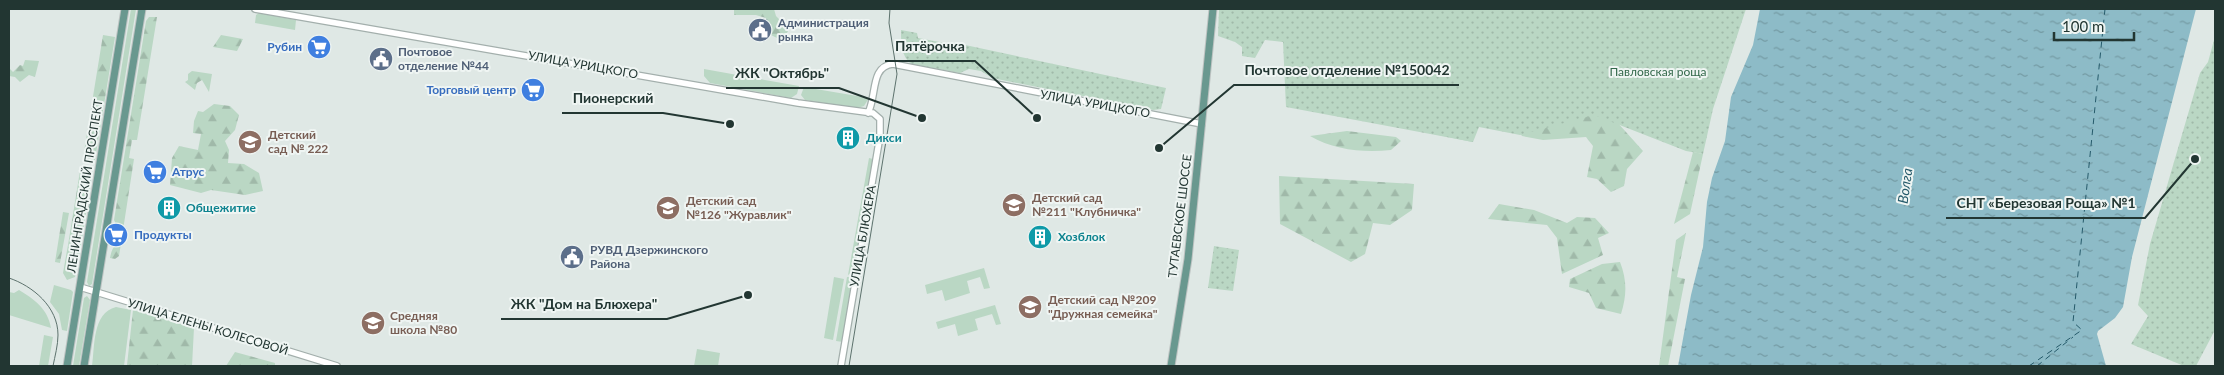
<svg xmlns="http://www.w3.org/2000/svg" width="2224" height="375" viewBox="0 0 2224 375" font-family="Lato,sans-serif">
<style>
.grass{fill:#bad7c4}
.forest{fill:url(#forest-firs)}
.park{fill:url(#park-dots)}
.water{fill:url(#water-ripples)}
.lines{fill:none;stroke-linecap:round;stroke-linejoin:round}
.ferry{stroke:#255a6a;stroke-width:1;stroke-dasharray:6 5;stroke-linecap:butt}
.minor-casing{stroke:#a3afac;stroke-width:8}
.major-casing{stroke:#bdc3c2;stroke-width:9}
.minor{stroke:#fff;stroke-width:5.5}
.major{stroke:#69988f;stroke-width:7}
.tram{stroke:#5d726d;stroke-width:1}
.labels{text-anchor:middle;stroke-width:4;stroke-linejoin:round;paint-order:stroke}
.service-label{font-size:12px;font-weight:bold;fill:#4e5e75;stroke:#eff5f3;text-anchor:start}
.shop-label{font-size:12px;font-weight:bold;fill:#366cbe;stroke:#eff5f3;text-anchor:end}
.street-label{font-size:12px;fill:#223632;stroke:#eff5f3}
.park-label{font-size:12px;fill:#32684a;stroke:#eff5f3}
.education-label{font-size:12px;font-weight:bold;fill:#785e54;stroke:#eff5f3;text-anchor:start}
.culture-label{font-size:12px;font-weight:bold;fill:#0d838f;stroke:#eff5f3;text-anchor:start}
.water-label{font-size:14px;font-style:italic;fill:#255a6a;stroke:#eff5f3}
.leader{fill:none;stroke:#223632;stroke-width:2}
.callout-dot{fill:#223632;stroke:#eff5f3;stroke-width:2}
.callout-label{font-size:14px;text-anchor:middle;font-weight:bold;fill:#223632;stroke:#eff5f3;stroke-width:4;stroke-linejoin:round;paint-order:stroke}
</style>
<defs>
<pattern id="forest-firs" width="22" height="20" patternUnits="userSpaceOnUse" patternTransform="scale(1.25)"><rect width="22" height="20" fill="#bad7c4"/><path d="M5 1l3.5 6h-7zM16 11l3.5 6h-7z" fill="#a0b9a9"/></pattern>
<pattern id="park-dots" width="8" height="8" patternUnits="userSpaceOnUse" patternTransform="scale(1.25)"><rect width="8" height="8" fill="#bad7c4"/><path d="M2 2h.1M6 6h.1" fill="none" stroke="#a0b9a9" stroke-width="1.8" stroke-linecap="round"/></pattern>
<pattern id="water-ripples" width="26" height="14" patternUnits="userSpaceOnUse" patternTransform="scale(1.25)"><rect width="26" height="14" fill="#8dbbc7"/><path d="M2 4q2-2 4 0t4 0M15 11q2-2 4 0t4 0" fill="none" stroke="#7399a2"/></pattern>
</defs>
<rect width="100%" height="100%" fill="#dfe8e5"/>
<path class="grass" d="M131,9H136L92,284L89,286L87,282Z
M259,13L296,20L295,30L255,23L256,15Z
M704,69L799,86L797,94L791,98L710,83L704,76Z
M804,87L869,98L864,106L854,109L805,100L801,95Z
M869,158L873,159L854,271L848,275Z
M82,239L75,277L67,280L63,273L68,245Z
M984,268L990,288L984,289L980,277L967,281L970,293L945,301L942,290L927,294L925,285Z
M834,277L844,279L833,340L824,338Z
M847,277L854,278L843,342L836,341Z
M54,285L71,290L73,292L67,331L62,330L59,314L50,302Z
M19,290C34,299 48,309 51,328L9,315V292L14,293Z
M87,296L90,300L79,366H73L84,298Z
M995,305L1001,324L996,325L992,314L975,319L978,330L958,336L955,324L938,329L936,322Z
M116,307L131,310L124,366H92C95,347 92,313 116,307Z
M44,335L53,337L48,366H39Z
M697,349L720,353L718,366H694Z"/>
<path class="forest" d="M734,9H774L776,16L789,29L783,41L767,33L766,18L756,15H734Z
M149,17H157L137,140H132L129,158L134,159L119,256L115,259L110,258C113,238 127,245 114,220L146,21Z
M103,35L115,37L95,160L88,163L83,158Z
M221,35L243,39L237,51L213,47Z
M25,60L39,61L35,77L29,75L20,82L15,77L9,76V68L13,72L20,65L23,66Z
M192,71L212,74L209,92L202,80L197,83L195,90L185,82L188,80V74Z
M214,104L230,106L239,115L235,130L225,141L229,150L228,163L244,164L259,173L263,191L245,195L211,190L201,193L170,185L172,158L179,146L198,150L201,134L193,133L194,121L198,111L203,112Z
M1608,112L1643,151L1627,169L1624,186L1611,192L1597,179L1587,177L1593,146L1586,137L1543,140L1522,136L1517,129L1477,126L1472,142L1424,132L1433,122Z
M1347,131L1396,137L1401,141L1391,150C1364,153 1334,150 1310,136Z
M1693,152L1703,154L1690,214L1674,224Z
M87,167L92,173L82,239L68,245L80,171Z
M1279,176L1414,184L1412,210L1390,225L1373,223L1365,254L1351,262L1280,224Z
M1499,204L1534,210L1567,223L1577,217L1595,218L1609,233L1598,238L1603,255L1562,274L1557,238L1547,225L1488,219Z
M63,212L69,213L60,263L55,262Z
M1686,233L1677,277L1685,279L1668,366H1659L1676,240Z
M1620,262C1627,280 1627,295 1621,314L1596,308L1589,293L1569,287L1570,279L1602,264Z
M133,310L194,328L192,366L127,365Z
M235,352L275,363V366H226Z"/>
<path class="park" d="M1219,9H1746L1713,109L1703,154L1686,151L1594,115L1520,135L1479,127L1473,142L1286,107L1283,42L1265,40L1255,58L1242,56V47L1235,42L1218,36Z
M901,30L917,33L918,38L945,43L951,42L1166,88L1161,109L1153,110L992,78L981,71L969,69L960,73L911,64C901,56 901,42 901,30Z
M2214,40L2215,330L2196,366H2184L2131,344L2148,316L2138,305L2150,244L2200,73L2208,62Z
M1214,246L1239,250L1233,291L1208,288Z"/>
<path class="water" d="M1760,9H2196L2132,257L2123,307L2115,318L2098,331L2097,334L2106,366H1678L1691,295L1703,247L1707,202L1712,178L1725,141L1731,97L1753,45Z"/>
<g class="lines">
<path class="ferry" d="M2029,366L2082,330L2073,322L2105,9
M2037,366L2073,337"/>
<g class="minor-casing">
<path id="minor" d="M255,9L798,103L873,113L880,119V136L841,366
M868,113C877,96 870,66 893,64L1202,124
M80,287L337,366"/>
</g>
<g class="major-casing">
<path id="major" d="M67,366L125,9
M84,366L142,9
M1171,366L1188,259L1213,9"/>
</g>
<use href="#minor" class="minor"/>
<use href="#major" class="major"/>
<path class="tram" d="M9,278C33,286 58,307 58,335C58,345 55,356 53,366
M849,366L897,74L889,23L890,9"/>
</g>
<defs>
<g id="civic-disc" transform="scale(1.25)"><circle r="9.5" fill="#5c6f8a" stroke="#eff5f3"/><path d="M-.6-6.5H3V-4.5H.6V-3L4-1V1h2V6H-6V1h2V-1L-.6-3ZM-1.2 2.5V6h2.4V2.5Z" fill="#fff"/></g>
<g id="supermarket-disc" transform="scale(1.25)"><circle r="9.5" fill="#3f7fe0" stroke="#eff5f3"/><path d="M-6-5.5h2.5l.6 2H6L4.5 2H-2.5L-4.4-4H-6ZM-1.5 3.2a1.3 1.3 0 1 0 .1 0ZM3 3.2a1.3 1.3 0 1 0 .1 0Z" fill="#fff"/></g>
<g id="building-disc" transform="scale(1.25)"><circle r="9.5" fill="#0f9aa8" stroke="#eff5f3"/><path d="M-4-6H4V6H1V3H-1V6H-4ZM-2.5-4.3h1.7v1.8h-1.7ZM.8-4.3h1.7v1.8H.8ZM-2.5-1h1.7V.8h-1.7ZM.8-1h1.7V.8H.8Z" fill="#fff"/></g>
<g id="school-disc" transform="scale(1.25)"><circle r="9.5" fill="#8d6e63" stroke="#eff5f3"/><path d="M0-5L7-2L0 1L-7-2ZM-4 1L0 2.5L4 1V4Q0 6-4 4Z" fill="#fff"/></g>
</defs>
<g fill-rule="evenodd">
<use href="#civic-disc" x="760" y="30"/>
<use href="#supermarket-disc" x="319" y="47"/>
<use href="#civic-disc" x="381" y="59"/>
<use href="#supermarket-disc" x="533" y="90"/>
<use href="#building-disc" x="848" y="138"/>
<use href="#school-disc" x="250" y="142"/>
<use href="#supermarket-disc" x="155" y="172"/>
<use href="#school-disc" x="1014" y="205"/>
<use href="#building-disc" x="169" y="208"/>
<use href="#school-disc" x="668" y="208"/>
<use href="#supermarket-disc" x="116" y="235"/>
<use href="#building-disc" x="1040" y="237"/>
<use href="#civic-disc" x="572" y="257"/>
<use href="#school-disc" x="1030" y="307"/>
<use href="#school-disc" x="373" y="323"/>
</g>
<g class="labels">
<g class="service-label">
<text x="778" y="27">Администрация<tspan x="778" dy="14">рынка</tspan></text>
<text x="398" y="56">Почтовое<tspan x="398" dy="14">отделение №44</tspan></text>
<text x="590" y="254">РУВД Дзержинского<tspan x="590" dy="14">Района</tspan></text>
</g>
<g class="shop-label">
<text x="302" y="51">Рубин</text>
<text x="516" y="94">Торговый центр</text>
<text x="172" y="176" text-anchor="start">Атрус</text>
<text x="134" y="239" text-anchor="start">Продукты</text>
</g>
<g class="street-label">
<text transform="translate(583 65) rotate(10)" y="4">УЛИЦА УРИЦКОГО</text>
<text transform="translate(1095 104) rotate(10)" y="4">УЛИЦА УРИЦКОГО</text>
<text transform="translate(85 186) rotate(-81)" y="4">ЛЕНИНГРАДСКИЙ ПРОСПЕКТ</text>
<text transform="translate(1180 216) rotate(-83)" y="4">ТУТАЕВСКОЕ ШОССЕ</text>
<text transform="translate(863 236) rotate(-80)" y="4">УЛИЦА БЛЮХЕРА</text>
<text transform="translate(208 327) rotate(17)" y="4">УЛИЦА ЕЛЕНЫ КОЛЕСОВОЙ</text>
</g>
<g class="park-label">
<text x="1658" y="76">Павловская роща</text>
</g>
<g class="education-label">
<text x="268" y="139">Детский<tspan x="268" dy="14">сад № 222</tspan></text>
<text x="1032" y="202">Детский сад<tspan x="1032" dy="14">№211 "Клубничка"</tspan></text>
<text x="686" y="205">Детский сад<tspan x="686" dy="14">№126 "Журавлик"</tspan></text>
<text x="1048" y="304">Детский сад №209<tspan x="1048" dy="14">"Дружная семейка"</tspan></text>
<text x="390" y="320">Средняя<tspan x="390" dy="14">школа №80</tspan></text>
</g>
<g class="culture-label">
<text x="866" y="142">Дикси</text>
<text x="186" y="212">Общежитие</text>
<text x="1058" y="241">Хозблок</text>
</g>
<g class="water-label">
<text transform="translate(1905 186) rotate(-82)" y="5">Волга</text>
</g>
</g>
<path class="leader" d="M1037 118L975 61H885M1159 148L1234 85H1459M922 118L839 88H726M730 124L663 113H562M2195 159L2145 218H1946M748 295L667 319H501"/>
<g class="callout-dot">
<circle cx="1037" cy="118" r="5"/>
<circle cx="1159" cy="148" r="5"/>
<circle cx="922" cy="118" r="5"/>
<circle cx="730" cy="124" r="5"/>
<circle cx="2195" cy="159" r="5"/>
<circle cx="748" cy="295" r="5"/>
</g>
<g class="callout-label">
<text x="930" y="51">Пятёрочка</text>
<text x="1347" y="75">Почтовое отделение №150042</text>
<text x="782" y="78">ЖК "Октябрь"</text>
<text x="613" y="103">Пионерский</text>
<text x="2046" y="208">СНТ «Березовая Роща» №1</text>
<text x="584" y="309">ЖК "Дом на Блюхера"</text>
</g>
<rect width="2224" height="375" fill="none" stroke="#223632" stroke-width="20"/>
<path d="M2054 32v8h80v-8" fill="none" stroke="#223632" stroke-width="2.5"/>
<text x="2062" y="32" font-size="15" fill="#223632" stroke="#eff5f3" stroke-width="4" paint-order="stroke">100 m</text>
</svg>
